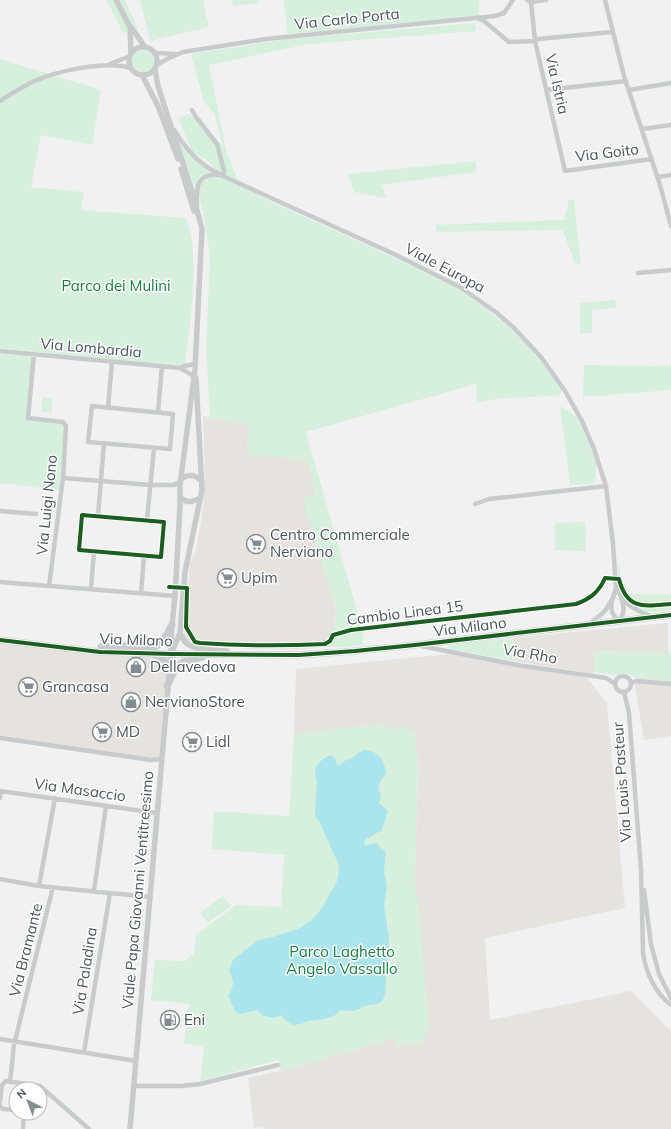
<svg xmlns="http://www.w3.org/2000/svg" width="671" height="1129" viewBox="0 0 671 1129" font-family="Mulish,sans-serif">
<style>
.commercial{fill:#e6e3df}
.green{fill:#d6f0dd}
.water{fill:#aae5ed}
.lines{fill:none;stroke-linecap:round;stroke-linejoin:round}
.minor{stroke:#c8cbcc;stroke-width:4.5}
.tertiary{stroke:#c8cbcc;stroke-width:5.5}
.primary{stroke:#c6cacc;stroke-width:7}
.cycleway-casing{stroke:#fff;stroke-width:6}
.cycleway{stroke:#1b5e20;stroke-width:4}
.labels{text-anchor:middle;stroke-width:3;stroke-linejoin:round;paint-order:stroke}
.street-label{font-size:15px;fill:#48555d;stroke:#fff}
.park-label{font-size:15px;fill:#187f43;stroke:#fff}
.poi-label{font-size:15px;fill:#48555d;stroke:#fff;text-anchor:start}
</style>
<rect width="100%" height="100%" fill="#f1f1f1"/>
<path class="commercial" d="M203,416L249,424L247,454L308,459L316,496L304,499L336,609L332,642L326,647L299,649H255L198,646L189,643L184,637L190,563L196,550L203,509L205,481Z
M668,623V653L595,651L594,674L514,661L512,638Z
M0,640L100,652L171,654L161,759L0,738Z
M449,654L587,678L607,703L625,908L485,938L490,1020L631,991L671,1031V1129H265L264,1127L254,1128L248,1078L281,1071L395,1038L415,876L418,766L414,732L404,727L396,729L377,725L294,734L296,669Z
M636,677L671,681V736L644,740L635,686Z"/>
<path class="green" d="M106,0H125L138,29L123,33L113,13Z
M140,0H203L209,27L150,41Z
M232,0H258V3L233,6Z
M283,0H479V16L287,34L286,16Z
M475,23L476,31L308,44L209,65L226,150L237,178L239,185L270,201L395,258L456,287L488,310L511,329L541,360L562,391L558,396L501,398L477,403L476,384L306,432L363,631V645L338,647H326L332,642L336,609L303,498L316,496L308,460L247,454L249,424L210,417L206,348L210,257L203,211L198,192L202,182L205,179L212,177L222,178L209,162L192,151L178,118L190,114L223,146L214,113L204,102L193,62L191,54L280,40Z
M132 61a11 11 0 1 1 22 0a11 11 0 1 1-22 0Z
M0,59L101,90L92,145L41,135L31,187L84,192L81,210L186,218C201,256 190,323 185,364L180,365L157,364L0,348Z
M179,143L195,160L211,171V172C201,174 198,179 195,188Z
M476,161V172L381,185L387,198L354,192L348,174Z
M569,200H574L581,265L575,264L563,230L437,232L435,225L564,220Z
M615,300L616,308L592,310V333H580V303Z
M0,354L33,356L27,420L61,424L64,427L60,490L0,483Z
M584,365L671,366V390L583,397Z
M42,398H52V413L41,412Z
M560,406L577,417L596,460V480L593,484L570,485Z
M585,522L586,551L555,550V523Z
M619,564L621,584L626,594H671V610L647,612L632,605L625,598L621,589L617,567Z
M512,638L514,661L450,649L448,647L450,645Z
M595,651L671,653V681L636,677L625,673L616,675L594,672Z
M377,725L396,729L404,727L414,732L418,766L415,876L429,1024L423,1040L418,1044L397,1045L395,1038L281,1071L278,1060L246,1069L200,1081L204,1047L184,1044L189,1004L151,1000L155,960L185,961L194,953L196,935L236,905L281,907L284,855L212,849L214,811L289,816L294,734Z
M223,896L231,906L208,923L200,913Z"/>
<path class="water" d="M364,750C380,752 384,759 386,774L381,780L378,788L381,797L379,803L388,811L382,830L365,840L364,843L366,845L377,843L381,849L386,852L384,870L387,888L384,905L389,939L385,996L382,1001L378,1004L364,1006L359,1009L353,1011L341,1010L334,1016L324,1019L307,1021L301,1024L294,1025L287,1021L281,1015C274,1020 263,1017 257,1010L240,1014L235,1011L228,996C234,986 235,982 229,971L233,960L258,940L273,937L298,929L313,919L322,908L337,881L339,872L338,863L319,821L315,816L317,780C311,768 320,760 330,755L335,758L337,764L340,765L346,760L351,759L357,754Z"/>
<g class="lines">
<path class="minor" d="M527,0L531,2L535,41L565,171L652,159
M530,0L531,2L546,0
M605,0L624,76L660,185L671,226
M477,18L484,21L509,42L535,41L538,39L612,32
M155,53L175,54
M110,64L130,56
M157,65L167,59L183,52L266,39L495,16L504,13L513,0
M546,90L626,81
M629,90L671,83
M0,101C10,94 21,88 32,82C57,71 105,60 131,68
M192,110L196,117L217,144L224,171L223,176
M642,129L671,125
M174,130C182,143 191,155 203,164C209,169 216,172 223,176L394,254L460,287L497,313L514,328L541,357L565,391L582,421L594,449L606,486L613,544L616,588L613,598L608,606L604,612L589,624
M658,177L671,175
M197,204C196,187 197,173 219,175
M638,273L671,270
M0,351L180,368L194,376
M34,354L28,418L63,422L66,426L63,478L49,586
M180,368C185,364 190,367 195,363
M92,406L173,414L170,449L88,442Z
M108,408L112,362
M158,412L162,366
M63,478L151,485H174L181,481
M475,504L489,499L606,486
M0,511L36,514
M82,515L164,522L161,557L79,550Z
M98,516L104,443
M147,520L154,448
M0,582L175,596
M616,588C623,603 635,611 651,616
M91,589L94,551
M141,594L144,556
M612,602C610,611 613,616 620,622C624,612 625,608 621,598
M421,646L517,665L606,678L615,684
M615 684a8 8 0 1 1 16 0a8 8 0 1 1-16 0Z
M631,683L636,681L671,684
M624,692L629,713L641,870L643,953C646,973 655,993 671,1005
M0,738L151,760L161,759
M0,791L157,813
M0,798L1,791
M0,879L39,886L150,897
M39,886L55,798
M644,890L651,944L659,974L671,998
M94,891L106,806
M0,1039L136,1061
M84,1052L110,893
M10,1082L14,1045L53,887
M27,1084L40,1086L89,1129
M134,1086H181L200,1084L278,1065
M0,1102L2,1085L6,1081L27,1084V1089
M0,1106L3,1109L16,1110
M23,1129L24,1113"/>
<path class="tertiary" d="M116,0L130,27L131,53
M131,27L145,47
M129 61a14 14 0 1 1 28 0a14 14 0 1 1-28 0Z
M142,75L158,106L178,159
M181,169L194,211
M181,479C189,473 195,475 202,481
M180,497C187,504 192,502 200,498
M180,633C182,636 183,639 185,642C193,651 215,650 227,651
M173,650L180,633L185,572L202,490L196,378
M130,1129L171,654L172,625L175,596L180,505V485L195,369L202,229L191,188L170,123L158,86L155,70"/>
<path class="primary" d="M0,640L100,652L171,654L299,655L355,651L415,645L671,615
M101,647L121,646L155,647L162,643L172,625
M155,655C163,658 167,662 169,670
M167,686L176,668L183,662L202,657"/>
<g class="cycleway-casing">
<path id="cycleway" d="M82,515L164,522L161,557L79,550Z
M169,587L187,588L186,627L195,642L200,643C242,646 283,646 325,644L330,641L333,635L351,630L576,604C590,599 599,592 605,578L619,579C627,611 645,606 671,604
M0,640L100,652L171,654L299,655L355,651L415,645L671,615"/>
</g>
<use href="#cycleway" class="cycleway"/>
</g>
<defs>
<g id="supermarket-ring" transform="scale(1)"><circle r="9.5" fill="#fff" stroke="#838c91" stroke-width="1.5"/><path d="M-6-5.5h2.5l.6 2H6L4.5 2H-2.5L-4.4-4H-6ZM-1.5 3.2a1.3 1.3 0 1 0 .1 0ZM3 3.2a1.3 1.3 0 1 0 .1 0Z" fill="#838c91"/></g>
<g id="shop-ring" transform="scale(1)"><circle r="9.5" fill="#fff" stroke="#838c91" stroke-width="1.5"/><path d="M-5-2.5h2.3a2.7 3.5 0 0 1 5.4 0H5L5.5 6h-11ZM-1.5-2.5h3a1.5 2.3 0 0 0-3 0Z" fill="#838c91"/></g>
<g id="fuel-ring" transform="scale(1)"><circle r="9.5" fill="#fff" stroke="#838c91" stroke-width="1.5"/><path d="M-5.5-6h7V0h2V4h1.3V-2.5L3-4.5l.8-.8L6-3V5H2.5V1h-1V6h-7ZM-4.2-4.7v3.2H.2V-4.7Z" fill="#838c91"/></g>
</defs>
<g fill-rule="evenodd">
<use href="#supermarket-ring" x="256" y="544"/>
<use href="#supermarket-ring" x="227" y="578"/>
<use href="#shop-ring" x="136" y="667"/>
<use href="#supermarket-ring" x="28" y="687"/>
<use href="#shop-ring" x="131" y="702"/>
<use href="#supermarket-ring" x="102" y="732"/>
<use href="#supermarket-ring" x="192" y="742"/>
<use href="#fuel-ring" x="170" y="1020"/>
</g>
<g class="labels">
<g class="street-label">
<text transform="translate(347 19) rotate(-6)" y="5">Via Carlo Porta</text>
<text transform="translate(557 84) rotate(77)" y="5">Via Istria</text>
<text transform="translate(607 153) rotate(-7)" y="5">Via Goito</text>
<text transform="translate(445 268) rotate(28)" y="5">Viale Europa</text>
<text transform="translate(91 348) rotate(5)" y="5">Via Lombardia</text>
<text transform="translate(47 505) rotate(-84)" y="5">Via Luigi Nono</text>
<text transform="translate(405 613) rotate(-7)" y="5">Cambio Linea 15</text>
<text transform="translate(470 627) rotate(-7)" y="5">Via Milano</text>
<text transform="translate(136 640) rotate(2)" y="5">Via Milano</text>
<text transform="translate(530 654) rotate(10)" y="5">Via Rho</text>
<text transform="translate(622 782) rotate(-94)" y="5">Via Louis Pasteur</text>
<text transform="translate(80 790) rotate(8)" y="5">Via Masaccio</text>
<text transform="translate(138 890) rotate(-85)" y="5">Viale Papa Giovanni Ventitreesimo</text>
<text transform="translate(26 950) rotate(-76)" y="5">Via Bramante</text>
<text transform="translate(85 971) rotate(-81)" y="5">Via Paladina</text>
</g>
<g class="park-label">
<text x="116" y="291">Parco dei Mulini</text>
<text x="342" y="957">Parco Laghetto<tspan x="342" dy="17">Angelo Vassallo</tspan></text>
</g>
<g class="poi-label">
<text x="270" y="540">Centro Commerciale<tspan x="270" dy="17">Nerviano</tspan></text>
<text x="241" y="583">Upim</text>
<text x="150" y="672">Dellavedova</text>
<text x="42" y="692">Grancasa</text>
<text x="145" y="707">NervianoStore</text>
<text x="116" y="737">MD</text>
<text x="206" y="747">Lidl</text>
<text x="184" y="1025">Eni</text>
</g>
</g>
<g transform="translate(28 1101) rotate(318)"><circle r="19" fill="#ffffff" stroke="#b6bbbe"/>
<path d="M0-3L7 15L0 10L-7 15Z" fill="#838c91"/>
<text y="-6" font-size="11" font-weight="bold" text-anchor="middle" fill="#48555d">N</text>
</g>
</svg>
